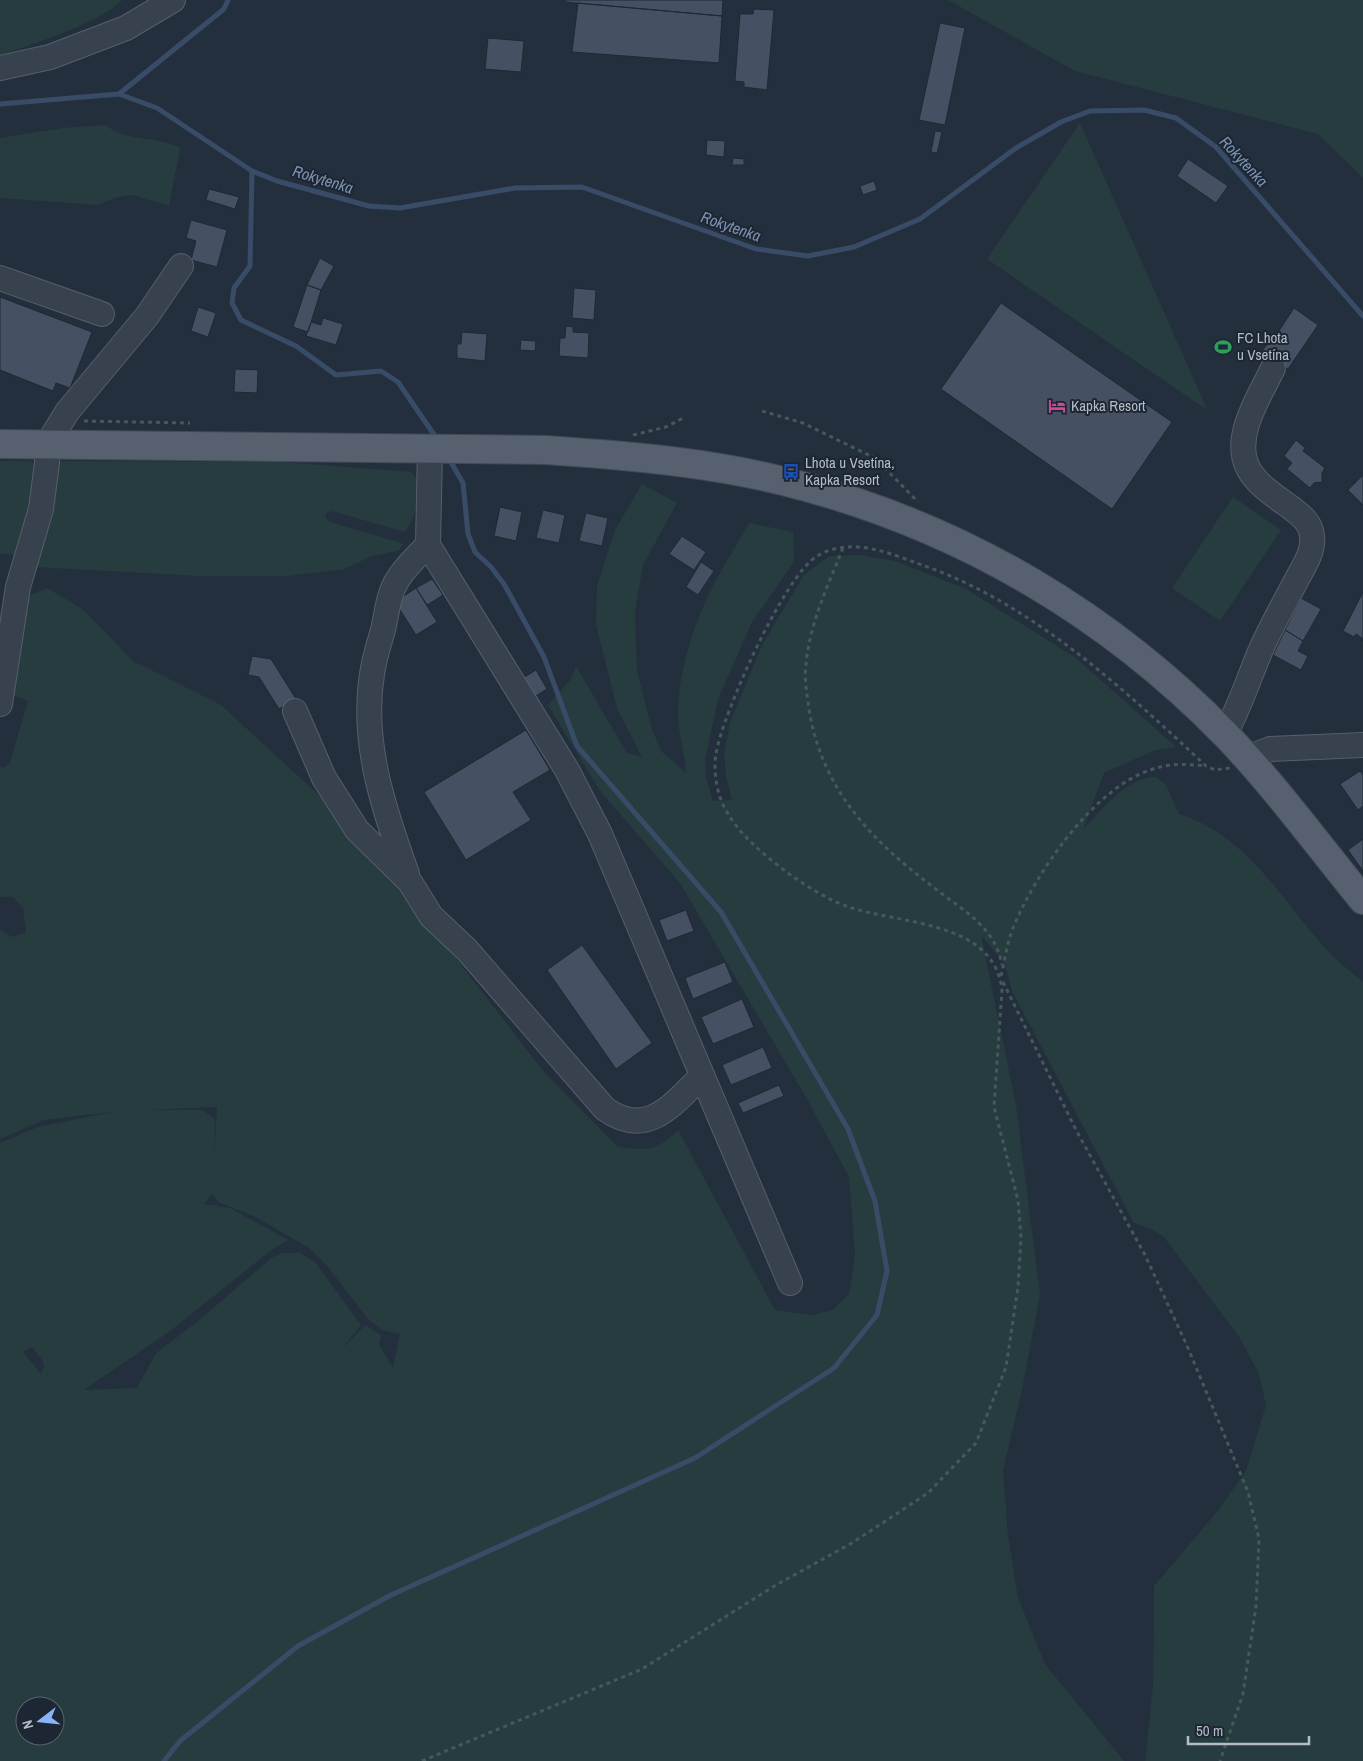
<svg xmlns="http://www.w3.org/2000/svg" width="1363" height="1761" viewBox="0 0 1363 1761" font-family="'Archivo Narrow',sans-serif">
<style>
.green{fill:#263c3f;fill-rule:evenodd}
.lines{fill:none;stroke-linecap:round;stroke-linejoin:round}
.stream{stroke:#394c67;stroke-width:5}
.building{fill:#455162;stroke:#1f2835}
.minor-casing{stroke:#565f6c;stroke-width:26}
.major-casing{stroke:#414a57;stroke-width:30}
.path{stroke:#44595c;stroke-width:3;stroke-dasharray:4 4;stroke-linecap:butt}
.minor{stroke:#38414e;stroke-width:24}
.major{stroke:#56606e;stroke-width:28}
.labels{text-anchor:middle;stroke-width:4;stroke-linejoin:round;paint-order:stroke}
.poi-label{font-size:15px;fill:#b4bcc9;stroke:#1d2633;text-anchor:start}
.water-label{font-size:16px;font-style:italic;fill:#7c92b1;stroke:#1d2633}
</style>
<rect width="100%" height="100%" fill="#242f3e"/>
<path class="green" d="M0,0H122C105,21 28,46 0,55Z
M948,0H1363V178L1318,134L1075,71Z
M1080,123L1207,409V410L987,259Z
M105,125C129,143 156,135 180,148L169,206L132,195L114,198L99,205L0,198V138L63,128Z
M0,461H31L36,467L32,504L16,555L0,554Z
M61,461L283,462L411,472L418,480C418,502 418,513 405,532L332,511L325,514L328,521L404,544L398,551L372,556L344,569L289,576H198L36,567L52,463Z
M642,484L677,503L643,565L635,612L637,671L652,730L662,752L686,773C685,754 678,734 678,714C678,665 699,608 724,566C732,551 741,538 749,523L793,532L794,562L752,622L718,699L705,760L706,778L713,801L732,800L726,776L724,753L730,723L762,645L804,575L829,556L860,555L895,561L966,589L1076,658L1176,747L1155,750L1104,773L1083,829C1104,809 1124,778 1156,777L1166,785L1179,814C1248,836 1280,898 1326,949C1336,961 1351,971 1363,982V1761H1145L1153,1685L1154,1586L1216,1513L1246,1471L1266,1405L1259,1374L1240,1338L1164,1237L1149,1228L1134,1223L1012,991L1005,964L981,935L1016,1105L1040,1294L1022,1390L1003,1470L1008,1535L1018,1598L1045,1664L1124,1761H0V1143L38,1127L112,1112L43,1120L0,1139V930L13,937L26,932L23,908L13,897H0V766L3,768L10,763L28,701L8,693L21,600L47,588L84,610L133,661L221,705L357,830L544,1072L618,1147C648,1150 656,1152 678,1130L775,1310L813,1315L832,1310L849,1294L855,1254L849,1177L807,1099L680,883L600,791L548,705L571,679L576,666L627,753L642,757L617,708L596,625L597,586L615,530ZM217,1107L214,1159L215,1119L202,1110H146ZM212,1193L218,1202L256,1217L309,1248L327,1266L368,1319L382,1330L400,1334L393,1368L379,1344L381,1335L365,1325L341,1350L361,1325L315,1262L300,1253H282L271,1258L202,1318L156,1353L137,1388L84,1390L170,1331L274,1248L288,1240L230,1208L204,1204ZM32,1347L42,1360L44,1366L41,1374L23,1352ZM25,1706H55V1736H25Z
M1233,497L1281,530L1220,621L1172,588Z"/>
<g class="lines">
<path class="stream" d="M119,94L224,9L228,0
M0,104L119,94L157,108L252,171L277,181L369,206L400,208L515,188L582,187L756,249L808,256L854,247L920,219L1016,148L1061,122L1090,111L1144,110L1176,118L1216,147L1363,316
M252,171L250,266L234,288L232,303L241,320L296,346L336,375L381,371L398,382L437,439
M164,1761L180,1741L298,1646L389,1596L695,1458L834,1368L877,1315L887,1271L875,1201L848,1129L721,912L577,746L544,657L504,584L491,567L475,552L468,534L463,483L448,457"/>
</g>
<path class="building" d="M565,0H723L722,16L565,2Z
M578,3L722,16L719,63L572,52Z
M754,9L774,10L767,90L744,87V82L735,81L740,14H753Z
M940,23L965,28L945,125L919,120Z
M488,38L524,41L521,72L485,69Z
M935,131L942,132L937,153L931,152Z
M707,140L725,141L724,157L706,155Z
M733,158L744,159V165H732Z
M1188,159L1228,186L1216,203L1177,176Z
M874,181L877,190L863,195L860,186Z
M209,189L239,197L235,209L206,200Z
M191,220L227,230L217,267L191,260L196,241L186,238Z
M320,258L334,266L321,290L307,285Z
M307,285L321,290L308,332L293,327Z
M574,288L596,290L594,320L572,318Z
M0,297L92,332L70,388L56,383L53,391L0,370Z
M1001,303L1172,422L1112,509L941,389Z
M198,307L216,313L208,337L191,331Z
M1294,308L1318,325L1288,369L1262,351L1269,342L1271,343Z
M323,318L343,324L336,345L306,336L311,322L321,325Z
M566,326L573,327V332L589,333L588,358L559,356L560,338H565Z
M462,332L487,334L485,361L457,358V344H461Z
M521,340L536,341L535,351L520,350Z
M235,369L258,370L257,393L234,392Z
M1296,440L1305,448L1303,451L1325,468L1322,473V482L1314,483L1310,488L1287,469L1292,463L1284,456Z
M1363,475V505L1348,490Z
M500,507L522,512L516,541L494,536Z
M543,510L565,515L559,543L536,538Z
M586,513L608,518L602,546L579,541Z
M682,536L706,552L694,570L669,554Z
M701,562L714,571L698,595L686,587Z
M432,579L443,595L427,605L416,588Z
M416,588L437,622L416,635L395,602Z
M1363,592V641L1362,638L1356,634L1354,637L1343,631Z
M1301,598L1321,609L1303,641L1285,630Z
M1285,630L1303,641L1298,651L1308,656L1301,670L1273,655Z
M252,656L271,659L296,699L279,709L259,677L248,675Z
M536,670L547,689L534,697L523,678Z
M526,730L550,770L513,792L531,820L466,860L424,792Z
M1360,771L1363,775V806L1358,810L1340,784Z
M1363,839V871L1348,850Z
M686,910L694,931L667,941L659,920Z
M582,945L652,1043L616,1069L547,970Z
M725,962L733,982L693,999L685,978Z
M742,999L754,1027L713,1044L701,1017Z
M763,1047L772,1068L731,1085L722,1065Z
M779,1085L784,1096L743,1113L738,1103Z"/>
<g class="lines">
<g class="minor-casing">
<path id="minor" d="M0,68L50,57L126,28L173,0
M0,278L102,314
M430,449L428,545L567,770L600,834L790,1283
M0,704L18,587L41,509L47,463V445L67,412L147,316L181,266
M295,711L324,778L357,830L410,882L431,916L467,950L605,1109C647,1139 672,1105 702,1076
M1225,734C1239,708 1248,681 1259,654C1270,628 1284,604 1297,579C1304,566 1314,551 1312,536C1311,522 1300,515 1290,507C1276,497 1256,484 1248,468C1232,436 1260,396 1273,368
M1247,758L1270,749L1363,745
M407,874C384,810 361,743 372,674C374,659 379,644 383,630C387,613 388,594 398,579C406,566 418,555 428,545"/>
</g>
<g class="major-casing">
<path id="major" d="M0,444L546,450C633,456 721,463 806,487C967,531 1110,616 1226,735C1275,786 1318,845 1363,900"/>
</g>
<path class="path" d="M762,411L803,423L875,458L918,502
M84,421L190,423
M633,435L666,427L685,417
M843,548C828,585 810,623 806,664C804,679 807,694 809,709C822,791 873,842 937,890C965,912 995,927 1002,965
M1001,976C1005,960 1007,943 1013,928C1035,874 1093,789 1150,770C1168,763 1187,764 1206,766
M1003,982L1076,1130L1145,1255L1188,1348L1248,1492L1259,1539L1256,1606L1243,1694L1220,1761
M422,1761L642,1669L776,1585L852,1543L928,1493L976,1443L1006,1367L1018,1287L1021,1238L1018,1200L994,1107L1002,990C994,919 898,925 846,906C810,893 745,846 727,812C717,796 713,773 716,754C722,715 784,576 817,556C851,536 889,553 922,565C1030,602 1124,689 1206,766L1215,770L1230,768"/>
<use href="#minor" class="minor"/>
<use href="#major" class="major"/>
</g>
<defs>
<g id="stadium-bare" transform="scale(1.35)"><path d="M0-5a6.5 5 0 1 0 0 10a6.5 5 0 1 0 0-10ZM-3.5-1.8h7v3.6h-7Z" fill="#2e9e5b" stroke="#1d2633" stroke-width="2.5" paint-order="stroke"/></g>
<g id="hotel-bare" transform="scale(1.35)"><path d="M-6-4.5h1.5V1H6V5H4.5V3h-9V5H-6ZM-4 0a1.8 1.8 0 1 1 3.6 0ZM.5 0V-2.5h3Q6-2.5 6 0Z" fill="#d1479c" stroke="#1d2633" stroke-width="2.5" paint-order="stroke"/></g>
<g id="bus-bare" transform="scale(1.35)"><path d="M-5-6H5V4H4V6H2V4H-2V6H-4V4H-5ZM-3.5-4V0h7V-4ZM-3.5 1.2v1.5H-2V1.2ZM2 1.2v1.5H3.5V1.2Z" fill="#1a4fb4" stroke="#1d2633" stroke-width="2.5" paint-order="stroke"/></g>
</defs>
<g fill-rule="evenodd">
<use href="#stadium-bare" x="1223" y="347"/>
<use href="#hotel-bare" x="1057" y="406"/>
<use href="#bus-bare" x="791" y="472"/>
</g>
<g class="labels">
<g class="poi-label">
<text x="1237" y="343">FC Lhota<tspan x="1237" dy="17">u Vsetína</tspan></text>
<text x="1071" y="411">Kapka Resort</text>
<text x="805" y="468">Lhota u Vsetína,<tspan x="805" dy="17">Kapka Resort</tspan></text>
</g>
<g class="water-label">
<text transform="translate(1244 161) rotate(47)" y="6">Rokytenka</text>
<text transform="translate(323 179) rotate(17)" y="6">Rokytenka</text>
<text transform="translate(731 226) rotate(19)" y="6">Rokytenka</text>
</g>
</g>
<g transform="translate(40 1721) rotate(254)"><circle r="24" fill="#1d2633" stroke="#59626f"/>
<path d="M0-4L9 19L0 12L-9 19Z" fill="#8ab4f8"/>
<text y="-8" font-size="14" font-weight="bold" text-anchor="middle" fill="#b4bcc9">N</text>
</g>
<path d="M1188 1736v8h121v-8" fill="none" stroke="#b4bcc9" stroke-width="2.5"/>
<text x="1196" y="1736" font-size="15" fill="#b4bcc9" stroke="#1d2633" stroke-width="4" paint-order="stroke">50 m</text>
</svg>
